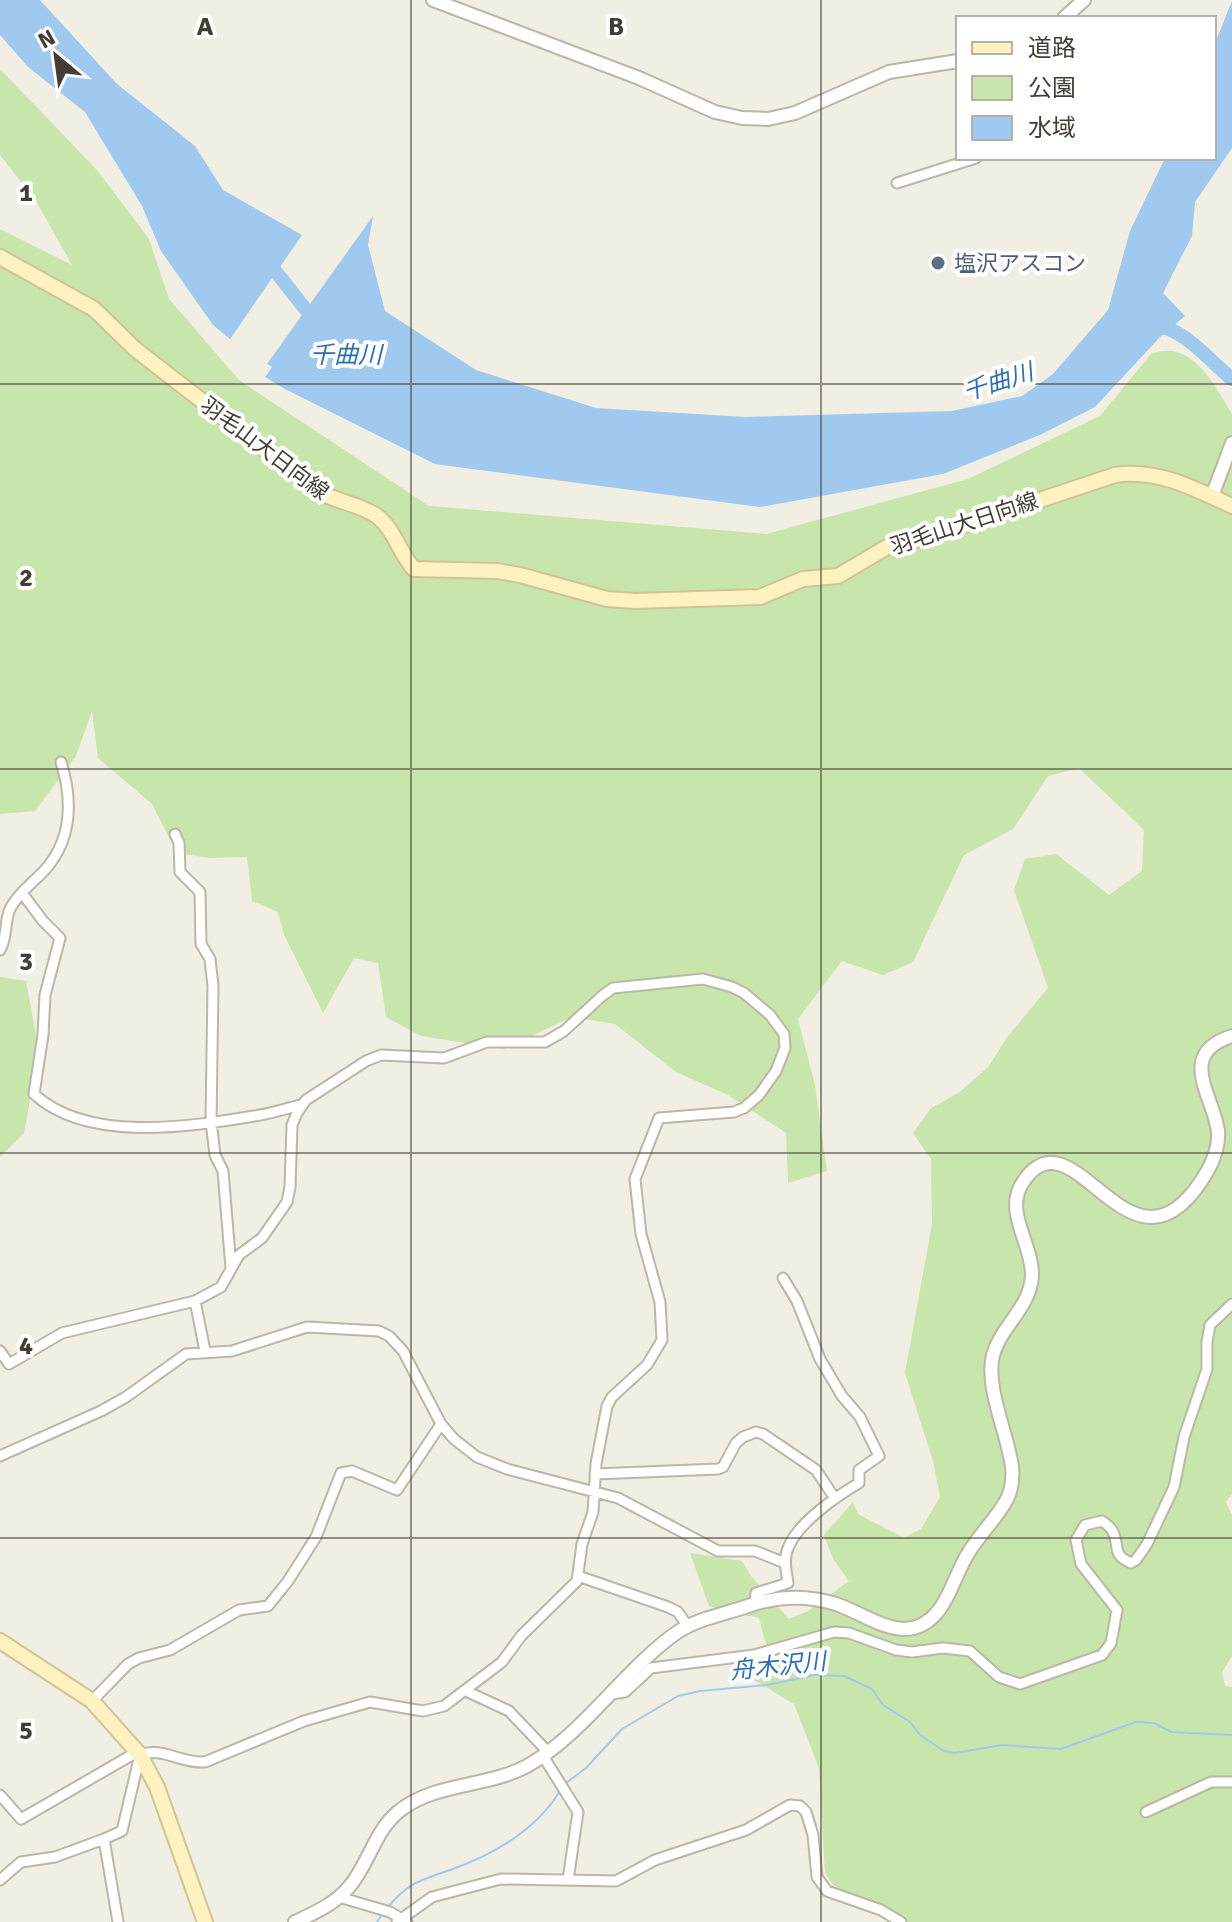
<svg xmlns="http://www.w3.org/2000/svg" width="1232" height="1922" viewBox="0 0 1232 1922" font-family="Signika,'Noto Sans JP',sans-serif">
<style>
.green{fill:#c8e5ac}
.water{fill:#9fc9ee}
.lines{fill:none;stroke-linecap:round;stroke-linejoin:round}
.stream{stroke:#9fc9ee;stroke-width:2}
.river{stroke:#9fc9ee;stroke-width:14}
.minor-casing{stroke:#bcb6a6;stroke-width:13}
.tertiary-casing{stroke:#bcb6a6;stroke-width:16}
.secondary-casing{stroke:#d1c393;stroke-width:18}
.minor{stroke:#fff;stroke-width:9}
.tertiary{stroke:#fff;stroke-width:12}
.secondary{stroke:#fdf2c0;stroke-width:14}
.grid{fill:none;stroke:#433d33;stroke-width:2;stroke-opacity:0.55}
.service-dot{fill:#5c6f8a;stroke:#fff;stroke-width:3}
.labels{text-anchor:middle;stroke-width:8;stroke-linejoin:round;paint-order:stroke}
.service-label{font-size:22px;fill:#4e5e75;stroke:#fff;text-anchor:start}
.street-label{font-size:22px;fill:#433d33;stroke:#fff}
.water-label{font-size:24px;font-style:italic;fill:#2f70ac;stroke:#fff}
.grid-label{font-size:26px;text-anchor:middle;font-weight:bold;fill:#433d33;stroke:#fff;stroke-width:8;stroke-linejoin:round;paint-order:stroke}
</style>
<rect width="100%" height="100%" fill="#f1eee3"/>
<path class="green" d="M0,69L96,169L149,239L169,299L239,380L429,506L766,534L968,479L1100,416L1151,354C1192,338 1214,385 1232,414V1494L1226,1502L1232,1515V1656L1222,1672L1225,1686L1232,1687V1922H902L833,1885L825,1873L819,1768L794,1704L741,1672L773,1670L759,1618L709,1606L690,1553L742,1561L751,1576L789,1619L808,1611L849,1581L833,1559L824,1535L853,1502L858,1514L904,1538L921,1529L940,1497L933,1461L905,1373L932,1224L931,1159L913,1133L931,1108L960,1092L988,1067L1008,1036L1048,988L1014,890L1025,859L1056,854L1109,895L1142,871L1144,830L1079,768L1048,776L1013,829L964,855L913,962L883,975L842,961L798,1019L815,1085L827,1171L788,1183L786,1133L728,1095L676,1072L615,1024L572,1017L504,1049L421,1036L386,1017L378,963L354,958L323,1013L284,935L278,912L252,901L247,857L209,858L177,853L152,804L98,758L92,711L76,756L35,811L0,814V229L72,265L36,201L0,155Z
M0,977L26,981L39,1051L24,1133L0,1157Z"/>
<path class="water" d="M0,0H40L117,84L195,146L223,190L302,235L230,339L213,325L161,251L142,206L85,112L28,67L0,35Z
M1232,1V148L1195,202L1192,236L1163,293L1185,316L1160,337L1095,407L1042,434L943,474L760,507L435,464L285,389L265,377L272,367L267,364L373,216L368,245L385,311L476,370L596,408L746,417L952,411L1022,396L1053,374L1108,310L1130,231L1165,158H1214V46Z"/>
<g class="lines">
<path class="stream" d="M566,1783L586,1768L622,1729L678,1696L700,1691L767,1685L815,1675L844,1676L872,1689L883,1705L910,1722L920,1735L944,1751L955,1753L1002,1745L1061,1749L1136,1722L1154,1723L1171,1732L1232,1735
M387,1908C409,1882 419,1881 450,1870C493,1855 535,1831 560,1791
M377,1922L383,1913"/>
<path class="river" d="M265,258L310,315L319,320
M1152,324C1187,330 1206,358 1232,379"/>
<g class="minor-casing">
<path id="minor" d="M897,183L976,158
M175,834L179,843L180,872L200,892L201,944L210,959L213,986L211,1121L215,1155L223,1171L231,1268
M22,893L43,921L60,938L45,995L43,1035L34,1094C87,1143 189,1127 254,1116C271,1114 286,1108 302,1105
M0,950C8,937 4,922 10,909C17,895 32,883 43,872C72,841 73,801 61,762
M195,1301L205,1351
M0,1351L9,1364L62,1333L195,1301L221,1287L239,1255L262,1238L287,1202L290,1187L292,1125L297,1113L306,1100L366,1061L381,1055L444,1058L487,1042H545L564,1031L602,996L613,988L703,979L732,987L744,993L770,1015L784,1034L785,1048L776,1071L759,1095L744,1108L734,1112L659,1118L635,1179L641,1234L660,1302L662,1340L647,1365L612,1397L607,1406L596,1464L593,1512L582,1544L577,1581L521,1636L502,1662L444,1706L423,1711L370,1702L304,1721L205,1762C182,1764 161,1746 140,1755L122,1831L104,1839L118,1922
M0,1456L101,1411L126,1397L186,1354L232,1351L307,1327L379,1331L389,1336L403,1351L441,1424L454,1439L477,1457L507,1469L618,1498L718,1551H755L785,1563
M595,1474L718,1469L723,1467L736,1443L743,1437L756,1432L763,1434L816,1470L834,1497
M578,1576L668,1607L678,1612L688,1627
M755,1604L756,1593L788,1583C786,1570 783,1558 789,1546C799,1522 837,1496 859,1483V1470L879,1456L860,1417L842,1396L820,1359L797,1301L783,1278
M466,1691L509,1711L548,1752
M611,1694L625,1692L651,1668L754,1655L834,1632L849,1633L896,1650L912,1652L943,1648L970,1651L999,1677L1020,1684L1102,1655L1111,1643L1117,1610L1081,1564L1076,1540L1085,1525L1102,1521C1103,1521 1112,1529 1112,1530C1121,1545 1110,1554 1131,1563L1136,1560L1147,1544L1174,1487L1184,1437L1207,1369V1342L1210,1325L1232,1304
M92,1701L128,1664L139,1658L170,1650L239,1610L268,1606L288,1581L316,1537L341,1473L352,1471L397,1490L441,1424
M543,1756L578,1812L568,1880
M0,1795L21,1819L137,1752
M1146,1812L1211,1782H1232
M0,1880L21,1862L55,1857L104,1839
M339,1897L390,1912L407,1922
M397,1922L432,1897L501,1879L616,1881L655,1860L746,1830L790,1805L800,1806L806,1812L813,1835L817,1877L827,1891L881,1910L901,1922"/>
</g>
<g class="tertiary-casing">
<path id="tertiary" d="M433,0L639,78L715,112L742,118L768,119L795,113L889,72L958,61
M1064,18L1084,0
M1212,496L1232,443
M295,1922C314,1913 335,1904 349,1887C369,1864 374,1832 398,1812C434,1782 486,1788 527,1766C583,1735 626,1667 679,1631C700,1618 725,1614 748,1606C777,1596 807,1595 836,1604C871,1616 908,1650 939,1610C952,1593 957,1570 969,1552C980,1534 997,1518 1007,1499C1012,1489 1013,1478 1012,1467C1008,1434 985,1388 993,1355C1001,1326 1030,1308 1032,1276C1033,1244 1003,1212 1023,1182C1075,1103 1132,1303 1208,1170C1214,1159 1219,1144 1218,1131C1213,1095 1176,1054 1232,1036"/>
</g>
<g class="secondary-casing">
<path id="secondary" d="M0,257L94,309L135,349L318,491C336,502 360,504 377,516C394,529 400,554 414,569L497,571L520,575L607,599L635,601L760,597L803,579L838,576L887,547L935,535L1115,475C1156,468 1196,489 1232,506
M0,1641L92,1701L140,1755L157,1787L205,1922"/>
</g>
<use href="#minor" class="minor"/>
<use href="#tertiary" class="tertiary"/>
<use href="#secondary" class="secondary"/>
</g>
<path class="grid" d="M411,0V1922M821,0V1922M0,384H1232M0,769H1232M0,1153H1232M0,1538H1232"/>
<circle class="service-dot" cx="938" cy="263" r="8"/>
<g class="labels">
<g class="service-label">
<text x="954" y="271">塩沢アスコン</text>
</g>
<g class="street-label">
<text transform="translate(265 448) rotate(37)" y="8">羽毛山大日向線</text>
<text transform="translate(964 523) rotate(-18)" y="8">羽毛山大日向線</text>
</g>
<g class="water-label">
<text x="346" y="363">千曲川</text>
<text transform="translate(998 382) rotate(-18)" y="8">千曲川</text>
<text transform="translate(778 1666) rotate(-6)" y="8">舟木沢川</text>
</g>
</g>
<g class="grid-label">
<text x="205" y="35">A</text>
<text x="616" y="35">B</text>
<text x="26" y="201">1</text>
<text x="26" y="586">2</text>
<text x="26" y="970">3</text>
<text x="26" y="1354">4</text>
<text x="26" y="1739">5</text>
</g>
<rect x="956" y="16" width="260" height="144" fill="#ffffff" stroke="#b4b1ad" stroke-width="2"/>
<rect x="972" y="42" width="40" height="12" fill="#fdf2c0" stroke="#b4b1ad" stroke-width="2"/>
<text x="1028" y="56" font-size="24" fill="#433d33">道路</text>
<rect x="972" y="76" width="40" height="24" fill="#c8e5ac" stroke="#b4b1ad" stroke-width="2"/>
<text x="1028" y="96" font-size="24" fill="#433d33">公園</text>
<rect x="972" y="116" width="40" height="24" fill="#9fc9ee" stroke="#b4b1ad" stroke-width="2"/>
<text x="1028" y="136" font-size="24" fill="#433d33">水域</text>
<g transform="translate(56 56) rotate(331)" stroke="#ffffff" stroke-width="6" paint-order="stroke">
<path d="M0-6L14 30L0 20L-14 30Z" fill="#433d33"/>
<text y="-12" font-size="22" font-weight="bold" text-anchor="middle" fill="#433d33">N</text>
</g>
</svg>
